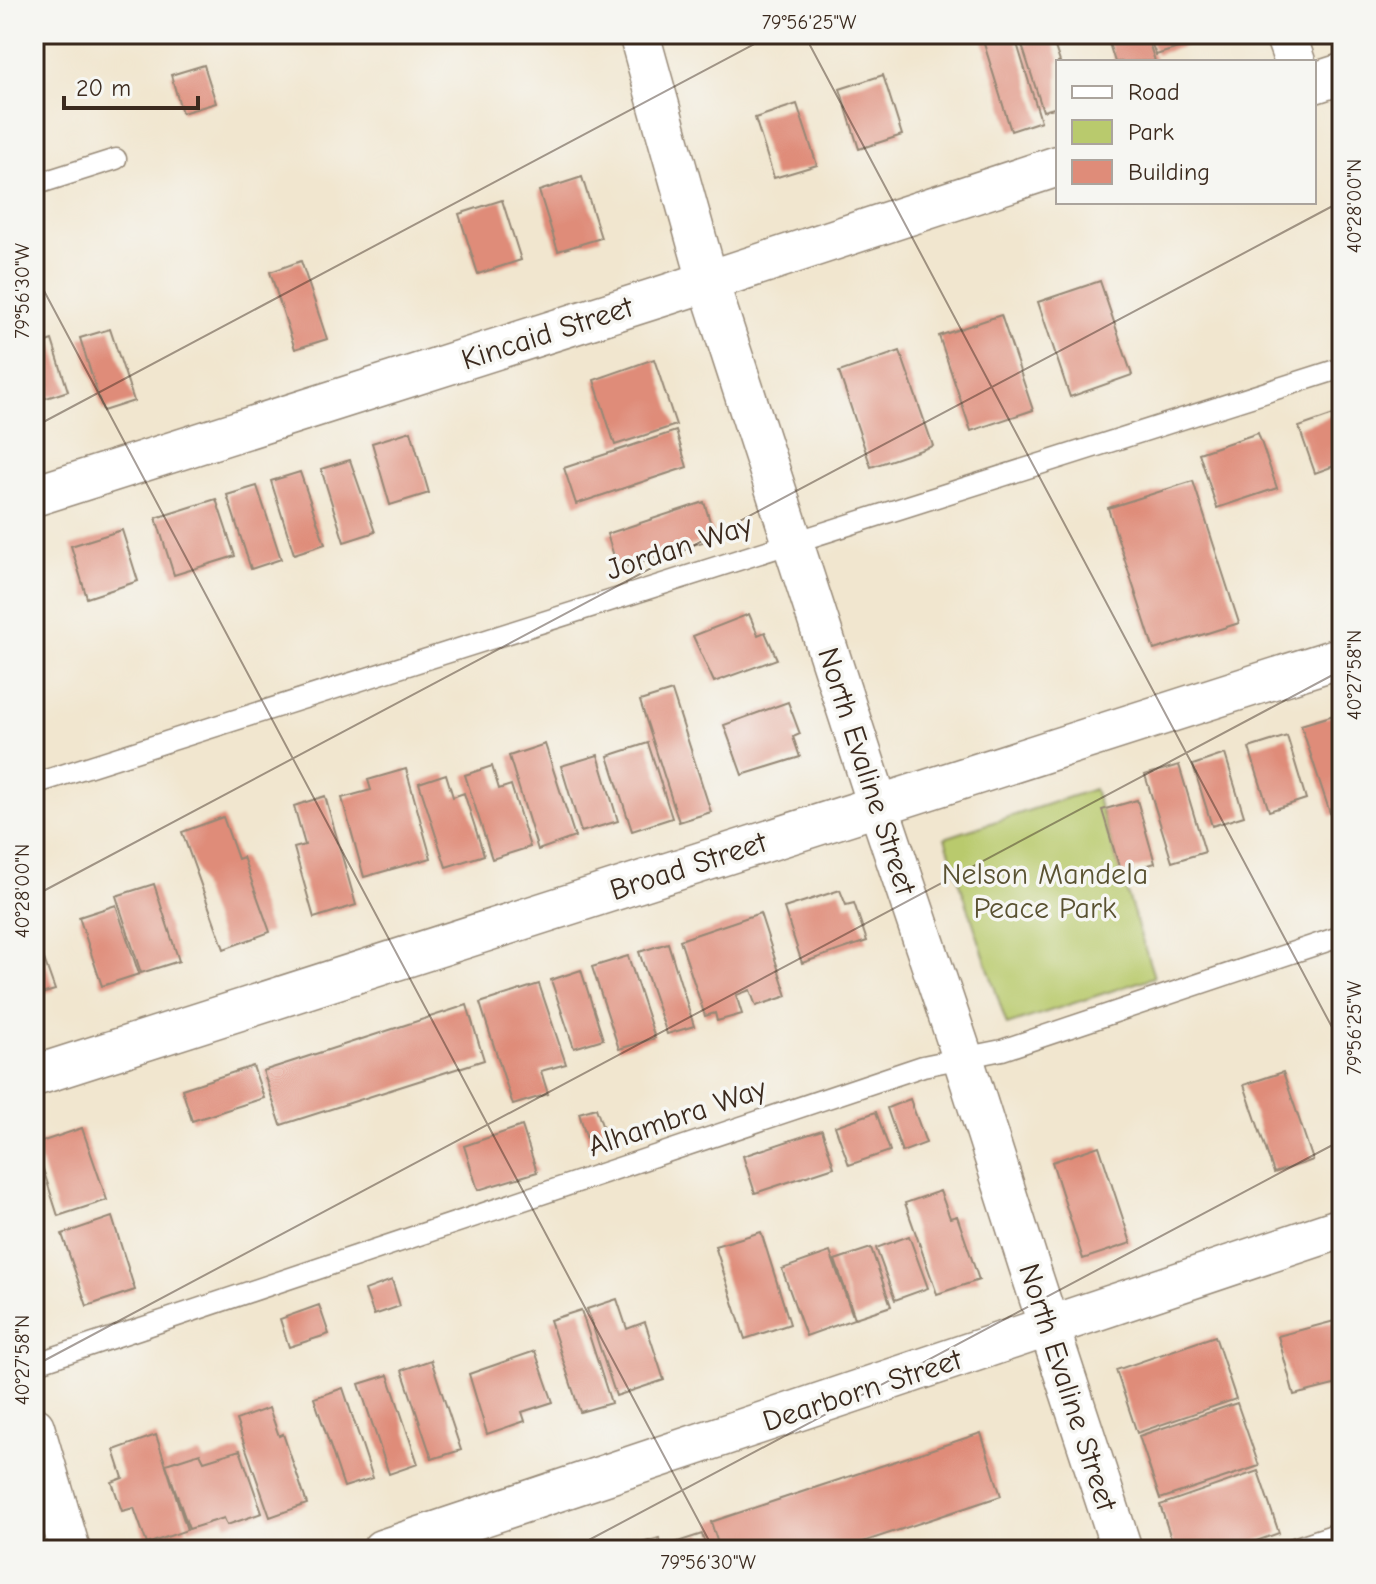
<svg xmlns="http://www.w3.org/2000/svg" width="1376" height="1584" viewBox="0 0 1376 1584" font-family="'Comic Neue',sans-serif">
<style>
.green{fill:#b9ca6d;stroke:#7a7a46;stroke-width:2}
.building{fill:#df8c79}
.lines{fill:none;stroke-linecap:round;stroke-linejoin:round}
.lane-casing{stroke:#968876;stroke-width:23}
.street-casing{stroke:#968876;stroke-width:43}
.lane{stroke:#fff;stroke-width:20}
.street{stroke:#fff;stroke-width:40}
.ticks{fill:none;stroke:#3b2a1e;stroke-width:2;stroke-opacity:0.45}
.labels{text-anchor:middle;stroke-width:7;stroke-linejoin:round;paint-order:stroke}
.street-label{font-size:30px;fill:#3b2a1e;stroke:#f6f6f2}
.park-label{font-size:30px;fill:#5a5232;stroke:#f6f6f2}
.neatline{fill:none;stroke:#3b2a1e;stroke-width:3}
.ticks-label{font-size:20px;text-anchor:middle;fill:#3b2a1e}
</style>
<rect width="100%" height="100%" fill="#f6f6f2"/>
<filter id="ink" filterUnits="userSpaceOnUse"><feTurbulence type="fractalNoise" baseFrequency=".0125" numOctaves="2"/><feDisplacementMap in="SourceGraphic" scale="16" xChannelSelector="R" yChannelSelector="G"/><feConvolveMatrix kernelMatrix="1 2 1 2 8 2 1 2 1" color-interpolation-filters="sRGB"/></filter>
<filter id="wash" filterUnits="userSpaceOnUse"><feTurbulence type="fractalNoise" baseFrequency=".006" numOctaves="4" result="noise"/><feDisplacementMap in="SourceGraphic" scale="32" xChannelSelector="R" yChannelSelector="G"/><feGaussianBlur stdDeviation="1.8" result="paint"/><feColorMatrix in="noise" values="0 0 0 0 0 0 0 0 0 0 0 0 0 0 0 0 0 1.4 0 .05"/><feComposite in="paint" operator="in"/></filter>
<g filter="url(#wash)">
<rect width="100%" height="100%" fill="#f1e6cf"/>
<path class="green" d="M1094,789L1154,977L1007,1025L945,838Z"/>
<g id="blocks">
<path class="building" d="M981,34H1014L1041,121L1011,131Z
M1106,34H1146L1155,61L1115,62Z
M1148,34H1187L1191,44L1156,55Z
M1051,35L1060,62H1058V107L1043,111L1022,45Z
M204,65L216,103L182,113L171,75Z
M883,75L902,135L859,149L840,89Z
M797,104L817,165L774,178L755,118Z
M582,177L601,238L558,251L539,191Z
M502,200L521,260L478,274L459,214Z
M301,261L327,339L295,349L270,272Z
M1100,281L1132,375L1070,397L1038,302Z
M1001,315L1033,410L971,431L939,336Z
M110,329L134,401L103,411L80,338Z
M52,340L68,391L34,402V346Z
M900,351L933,446L871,467L839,372Z
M654,359L676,425L615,445L594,380Z
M1342,412V463L1315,473L1299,427Z
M411,431L429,493L390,505L372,443Z
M676,431L687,467L576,504L564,468Z
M1258,433L1277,488L1217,508L1199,453Z
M350,460L375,532L344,542L321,469Z
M300,472L325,544L294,554L271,481Z
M1193,481L1239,623L1154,650L1108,508Z
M257,486L281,559L251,569L227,495Z
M216,499L235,556L174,575L156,518Z
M704,502L715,538L618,569L607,534Z
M122,530L138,581L87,598L71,546Z
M1342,539V566H1341L1334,542Z
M749,614L758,635L765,632L777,659L714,682L693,636Z
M672,691L711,812L679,822L640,701Z
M788,702L800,734L793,737L800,757L742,775L724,725Z
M1337,714L1342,731V812L1331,816L1301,725Z
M1287,736L1306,799L1269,811L1249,748Z
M648,743L672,818L632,831L608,756Z
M545,744L575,837L538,850L509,756Z
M1225,754L1244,816L1212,826L1193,765Z
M598,755L618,821L581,832L561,766Z
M1179,765L1205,852L1172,862L1145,775Z
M492,766L499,789L511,785L530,847L492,859L465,775Z
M406,769L431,858L364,877L342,798L371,790L368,780Z
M446,774L453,797L464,793L484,855L446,867L419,783Z
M325,796L356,905L314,918L294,848L305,845L294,806Z
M1137,800L1155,863L1121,873L1102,810Z
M223,817L238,859L243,857L270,932L224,949L182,832Z
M154,884L179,961L141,973L116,896Z
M840,890L846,905L854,903L867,941L802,963L784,908Z
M116,905L139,974L102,986L79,917Z
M760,913L787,996L756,1006L750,990L736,995L742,1014L717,1021L715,1013L705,1016L680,940Z
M37,939L55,990L34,996V940Z
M668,943L694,1026L667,1034L639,952Z
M628,956L655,1038L619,1049L592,967Z
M581,970L603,1039L574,1048L551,980Z
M539,984L566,1064L541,1071L548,1094L513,1105L480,1003Z
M467,1005L484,1060L281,1125L263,1071Z
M253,1066L264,1098L192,1121L182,1089Z
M1283,1072L1313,1160L1274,1173L1244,1085Z
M910,1099L926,1143L902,1152L887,1108Z
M596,1108L607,1140L589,1146L579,1113Z
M876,1112L890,1151L849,1165L835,1126Z
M522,1126L537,1172L478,1190L464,1146Z
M82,1128L107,1200L58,1216L35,1144Z
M822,1130L834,1167L755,1193L743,1156Z
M1099,1146L1131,1243L1083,1259L1052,1162Z
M940,1191L950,1218L957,1216L979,1280L937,1294L905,1203Z
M112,1217L135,1290L87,1306L62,1234Z
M761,1232L790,1324L745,1339L715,1246Z
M909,1236L928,1288L895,1300L876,1248Z
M871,1248L891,1306L855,1318L835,1260Z
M830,1252L854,1319L806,1336L782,1269Z
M392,1280L400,1306L374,1315L365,1290Z
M617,1299L627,1329L645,1322L664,1380L616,1396L587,1309Z
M319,1305L329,1334L289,1347L280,1319Z
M581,1310L611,1403L580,1412L550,1320Z
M1342,1319V1383L1294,1395L1278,1336Z
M1215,1336L1236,1399L1137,1433L1116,1370Z
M535,1351L553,1402L522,1412L525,1421L487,1434L469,1374Z
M431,1360L461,1450L432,1459L402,1370Z
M388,1375L418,1464L389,1474L359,1384Z
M343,1388L373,1478L344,1487L314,1398Z
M1237,1403L1259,1466L1160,1499L1139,1436Z
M269,1408L279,1436L283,1434L307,1504L270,1517L236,1420Z
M981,1433L1001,1496L839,1550H720L711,1522Z
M156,1435L187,1530L147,1544L134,1508L122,1511L112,1482L123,1478L114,1450Z
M240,1450L262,1513L227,1525L224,1518L189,1529L166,1464L200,1453L204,1461Z
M1258,1471L1279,1533L1231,1550H1175L1160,1505Z
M702,1534L707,1550H667L665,1546Z
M659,1538L663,1550H622L621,1549Z"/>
</g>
</g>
<g filter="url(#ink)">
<use href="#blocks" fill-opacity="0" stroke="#968876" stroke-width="2"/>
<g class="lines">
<g class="lane-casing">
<path id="lane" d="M34,185L116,159
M34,784L1342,368
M34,1364L923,1066L1002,1050L1342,936
M1288,1550L1342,1532"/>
</g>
<g class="street-casing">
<path id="street" d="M639,34L708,281L878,805L963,1058L1032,1275L1122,1550
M1285,34L1295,62
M1314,83L1342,74
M34,496L669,294L1058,166
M34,1076L1342,657
M34,1427L70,1550
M382,1550L1342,1228"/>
</g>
<use href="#lane" class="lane"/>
<use href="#street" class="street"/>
</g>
</g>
<path class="ticks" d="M804,34L1342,1046M34,272L714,1550M34,427L773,34M34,896L1342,201M34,1366L1342,670M570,1550L1342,1140"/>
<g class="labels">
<g class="street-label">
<text transform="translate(547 333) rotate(-18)" y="10">Kincaid Street</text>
<text transform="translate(679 547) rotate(-18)" y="10">Jordan Way</text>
<text transform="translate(867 771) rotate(72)" y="10">North Evaline Street</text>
<text transform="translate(688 866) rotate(-18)" y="10">Broad Street</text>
<text transform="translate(677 1117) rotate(-19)" y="10">Alhambra Way</text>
<text transform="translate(1068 1387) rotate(72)" y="10">North Evaline Street</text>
<text transform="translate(862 1390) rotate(-18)" y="10">Dearborn Street</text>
</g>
<g class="park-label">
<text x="1045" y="884">Nelson Mandela<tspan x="1045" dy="34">Peace Park</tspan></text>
</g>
</g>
<rect width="1376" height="1584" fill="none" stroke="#f6f6f2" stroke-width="88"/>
<rect x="1056" y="60" width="260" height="144" fill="#f6f6f2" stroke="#aba49d" stroke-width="2"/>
<rect x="1072" y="86" width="40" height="12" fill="#ffffff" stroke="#aba49d" stroke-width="2"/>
<text x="1128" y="100" font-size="24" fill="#3b2a1e">Road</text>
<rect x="1072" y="120" width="40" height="24" fill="#b9ca6d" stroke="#aba49d" stroke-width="2"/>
<text x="1128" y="140" font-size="24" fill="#3b2a1e">Park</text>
<rect x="1072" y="160" width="40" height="24" fill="#df8c79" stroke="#aba49d" stroke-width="2"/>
<text x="1128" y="180" font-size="24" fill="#3b2a1e">Building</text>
<path d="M64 96v12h134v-12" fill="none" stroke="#3b2a1e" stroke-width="4"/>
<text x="76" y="96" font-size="24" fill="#3b2a1e" stroke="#f6f6f2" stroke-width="6" paint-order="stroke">20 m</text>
<rect x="44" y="44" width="1288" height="1496" class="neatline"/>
<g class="ticks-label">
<text x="809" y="29">79°56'25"W</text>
<text transform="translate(1354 206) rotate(-90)" y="7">40°28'00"N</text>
<text transform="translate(22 291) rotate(-90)" y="7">79°56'30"W</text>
<text transform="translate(1354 675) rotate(-90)" y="7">40°27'58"N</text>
<text transform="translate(22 891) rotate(-90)" y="7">40°28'00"N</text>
<text transform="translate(1354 1028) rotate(-90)" y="7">79°56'25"W</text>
<text transform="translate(22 1360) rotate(-90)" y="7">40°27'58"N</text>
<text x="708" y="1569">79°56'30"W</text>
</g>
</svg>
